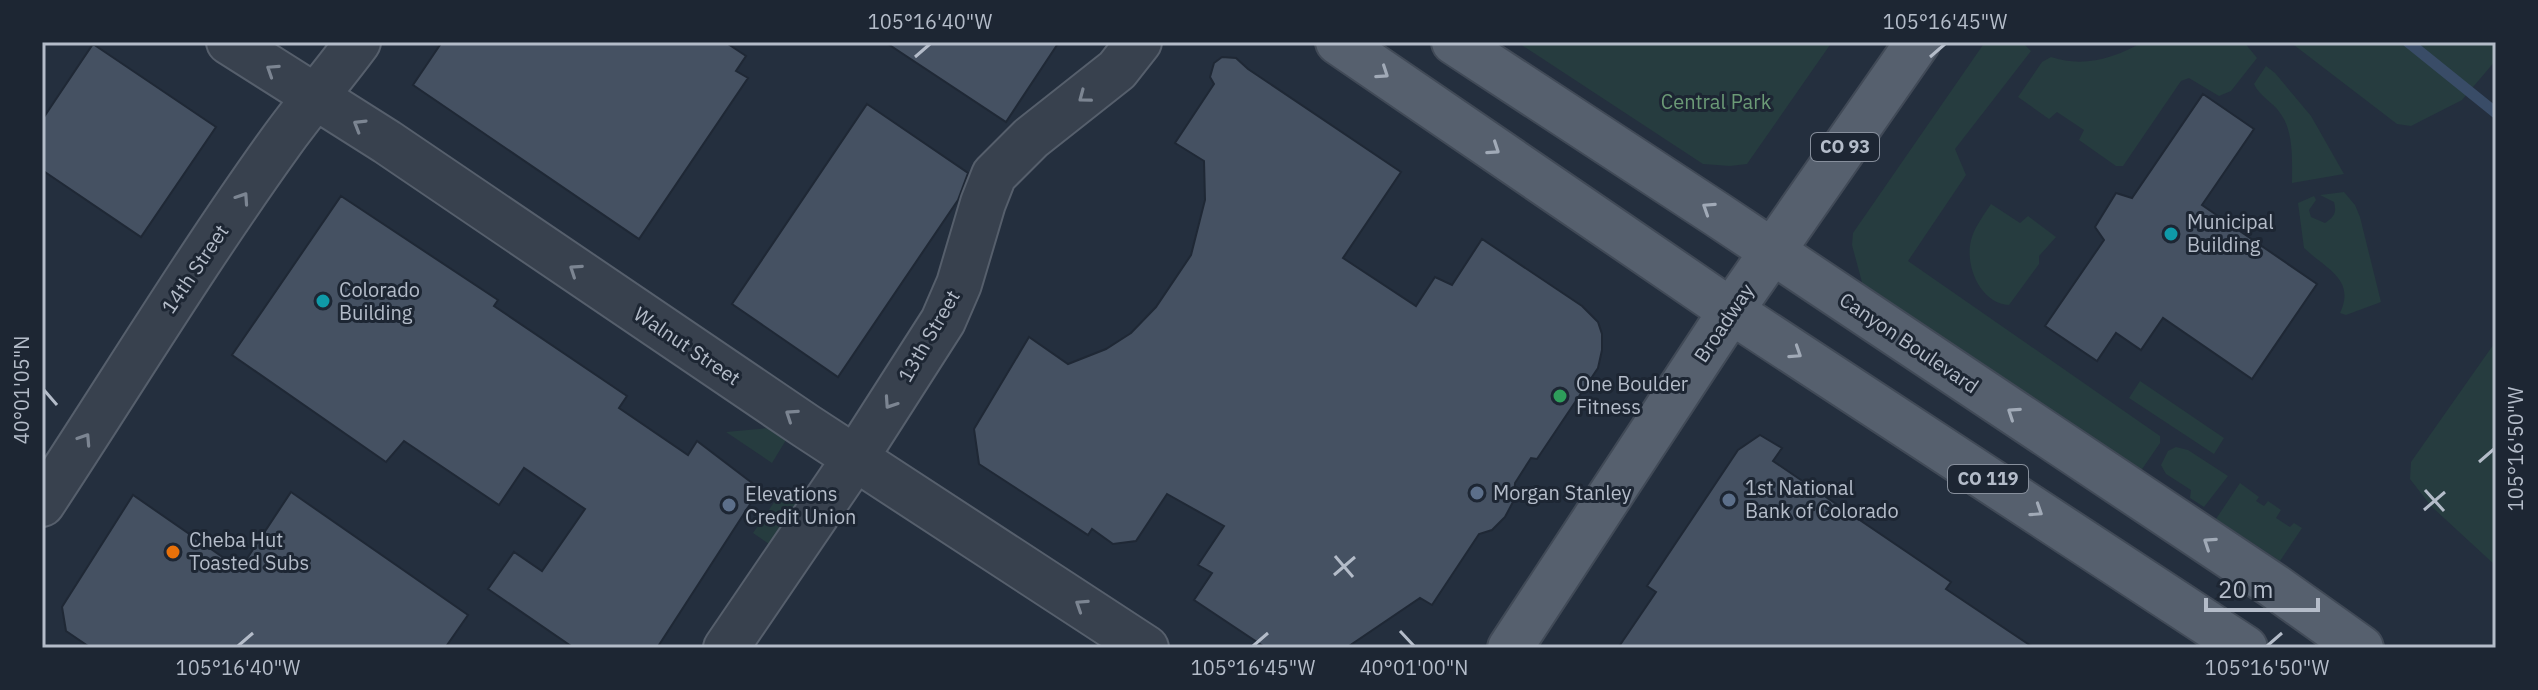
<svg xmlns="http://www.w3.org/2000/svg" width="2538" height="690" viewBox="0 0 2538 690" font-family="'IBM Plex Sans',sans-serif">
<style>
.green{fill:#263c3f}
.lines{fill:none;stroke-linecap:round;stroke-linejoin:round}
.stream{stroke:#394c67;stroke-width:11}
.building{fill:#455162;stroke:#1f2835;stroke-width:2}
.minor-casing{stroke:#565f6c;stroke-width:48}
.major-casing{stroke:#414a57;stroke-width:48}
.minor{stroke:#38414e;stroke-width:44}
.major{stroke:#56606e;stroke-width:44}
.oneway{stroke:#7c8592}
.oneway2{stroke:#a1aab7}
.ticks{fill:none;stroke:#b4bcc9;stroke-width:3}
.culture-dot{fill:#0f9aa8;stroke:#1d2633;stroke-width:3}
.leisure-dot{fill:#2e9e5b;stroke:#1d2633;stroke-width:3}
.service-dot{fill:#5c6f8a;stroke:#1d2633;stroke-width:3}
.food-dot{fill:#e8710a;stroke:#1d2633;stroke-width:3}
.labels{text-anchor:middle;stroke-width:6;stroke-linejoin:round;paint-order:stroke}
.shield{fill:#1d2633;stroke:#878f9c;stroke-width:2}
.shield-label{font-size:18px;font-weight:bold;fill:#b4bcc9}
.park-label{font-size:20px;fill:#6b9a76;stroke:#1d2633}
.poi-label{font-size:20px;fill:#b4bcc9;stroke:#1d2633;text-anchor:start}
.street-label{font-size:20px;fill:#b4bcc9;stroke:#1d2633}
.neatline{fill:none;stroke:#b4bcc9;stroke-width:3}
.ticks-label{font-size:20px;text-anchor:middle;fill:#b4bcc9}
</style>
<rect width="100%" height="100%" fill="#242f3e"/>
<path class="green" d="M1517,42H1832L1747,164L1730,166L1703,164Z
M1985,42H2022L2031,51L1955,149L1966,175L1908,261L2160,436V443L2138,475L1863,286L1852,245L1853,233Z
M2143,42H2244L2257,58L2231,91L2219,96L2189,78L2181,81L2123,166H2116L2079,140L2084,130L2057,112L2049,119L2018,97L2042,62L2051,57C2083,68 2115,58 2143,42Z
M2290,42H2496V60L2462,100L2411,126L2397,124Z
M2266,66L2275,73L2311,116L2344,174L2292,183C2292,161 2294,131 2280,113C2273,102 2259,96 2254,84Z
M2344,192L2355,205L2360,217L2381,302L2346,315L2340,313C2356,279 2326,269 2304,248L2298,203L2314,196L2316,200L2309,210L2311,217L2325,223C2334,217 2337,213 2334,202L2320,195Z
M1991,204L2020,223L2028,216L2056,237L2039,256V264L2009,305C1980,304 1963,263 1972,237C1976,225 1984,215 1991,204Z
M2496,341V566L2431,506L2410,479L2411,462Z
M2140,381L2224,438L2214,454L2129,398Z
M768,428L786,440L772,463L726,432Z
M2176,447L2188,450L2228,476L2204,507L2190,498L2191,490L2166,474L2161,465L2168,451Z
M2240,483L2259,497L2256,501L2264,506L2268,501L2281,510L2276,518L2290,527L2294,523L2302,528L2280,561L2216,519Z
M789,491L807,498L775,548L753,533L777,498Z"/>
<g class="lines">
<path class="stream" d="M2408,42L2496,113"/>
</g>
<path class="building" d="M442,42H725L746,56L736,71L748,78L639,239L413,85Z
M885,42H1059L1006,122Z
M93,44L216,127L141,237L42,170V120Z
M1222,57L1236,58L1248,69L1401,172L1343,258L1416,306L1435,277L1452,285L1482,239L1582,306L1598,322L1602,334V350L1598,368L1537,459L1531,458L1515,483L1514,500L1505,517L1492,530L1479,534L1432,605L1420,598L1346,648H1266L1194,600L1212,573L1198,565L1224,526L1167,494L1136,541L1113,544L1092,529L1088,535L979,464L974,429L1029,337L1068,364L1106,349L1131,333L1156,307L1191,255L1205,200L1204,161L1175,143L1214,84L1210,77L1214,63Z
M2203,94L2254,129L2202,205L2317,284L2252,379L2163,318L2141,350L2116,333L2097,361L2045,326L2104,240L2095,227L2116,193L2132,198Z
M867,104L968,173L958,200L838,377L732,304Z
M341,196L498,300L494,306L627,396L619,408L688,455L697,441L760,489L657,648H574L488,589L514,552L542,571L585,509L524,468L499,505L404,441L386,462L232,355Z
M1760,435L1782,448L1773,461L1951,582L1946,589L2034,648H1618L1656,592L1647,586L1738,450Z
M291,492L468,615L445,648H91L66,631L62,607L133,495L240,569Z"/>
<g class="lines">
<g class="minor-casing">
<path id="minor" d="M229,42L387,142L806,426L1146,648
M42,504C121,384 196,260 280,143C305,108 333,76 358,42
M726,648L856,457L943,321L959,284L983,203L994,175L1031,138L1117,70L1139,42"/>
</g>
<g class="major-casing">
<path id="major" d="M1338,42L1731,311L2245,648
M1454,42L1718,215L2274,586L2361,648
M1510,648L1731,311L1918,42"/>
</g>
<use href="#minor" class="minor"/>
<use href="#major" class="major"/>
</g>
<defs><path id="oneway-chevron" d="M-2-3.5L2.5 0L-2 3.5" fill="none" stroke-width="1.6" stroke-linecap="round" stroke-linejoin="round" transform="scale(2)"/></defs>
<g class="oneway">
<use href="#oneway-chevron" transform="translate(272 70) rotate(-147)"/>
<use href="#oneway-chevron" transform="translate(1084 97) rotate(143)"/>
<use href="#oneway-chevron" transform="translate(359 125) rotate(-149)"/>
<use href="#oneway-chevron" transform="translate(243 198) rotate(-56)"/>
<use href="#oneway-chevron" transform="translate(575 270) rotate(-146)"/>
<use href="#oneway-chevron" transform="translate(890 403) rotate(124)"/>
<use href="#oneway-chevron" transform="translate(791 415) rotate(-146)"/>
<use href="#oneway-chevron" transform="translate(85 439) rotate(-57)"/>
<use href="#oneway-chevron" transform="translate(1081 605) rotate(-147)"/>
</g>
<g class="oneway2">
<use href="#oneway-chevron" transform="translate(1383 73) rotate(34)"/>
<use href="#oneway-chevron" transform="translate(1494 149) rotate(34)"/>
<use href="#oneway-chevron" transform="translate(1708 208) rotate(-147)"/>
<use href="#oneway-chevron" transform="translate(1796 353) rotate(33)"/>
<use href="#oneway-chevron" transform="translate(2013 413) rotate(-146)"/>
<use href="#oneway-chevron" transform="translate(2037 511) rotate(33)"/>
<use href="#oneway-chevron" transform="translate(2209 543) rotate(-146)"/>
</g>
<path class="ticks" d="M915,57L930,44M1930,57L1945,44M44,390L57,405M2479,462L2494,449M2425,490L2444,511M2424,510L2445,492M1335,556L1353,577M1334,575L1355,557M1400,631L1414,646M238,646L253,633M1253,646L1268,633M2267,646L2282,633"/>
<g class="culture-dot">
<circle cx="2171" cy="234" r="8"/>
<circle cx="323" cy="301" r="8"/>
</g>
<circle class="leisure-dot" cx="1560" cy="396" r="8"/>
<g class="service-dot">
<circle cx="1477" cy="493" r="8"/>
<circle cx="1729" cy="500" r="8"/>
<circle cx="729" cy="505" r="8"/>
</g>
<circle class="food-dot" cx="173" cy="552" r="8"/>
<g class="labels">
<g class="shield">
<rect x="1811" y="133" width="68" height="28" rx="6"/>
<rect x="1948" y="465" width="80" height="28" rx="6"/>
</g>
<g class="shield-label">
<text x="1845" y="153">CO 93</text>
<text x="1988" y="485">CO 119</text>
</g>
<g class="park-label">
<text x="1716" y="109">Central Park</text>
</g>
<g class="poi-label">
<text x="2187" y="229">Municipal<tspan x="2187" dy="23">Building</tspan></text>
<text x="339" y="297">Colorado<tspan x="339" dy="23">Building</tspan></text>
<text x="1576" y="391">One Boulder<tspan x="1576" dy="23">Fitness</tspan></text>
<text x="1745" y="495">1st National<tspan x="1745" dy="23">Bank of Colorado</tspan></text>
<text x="1493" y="500">Morgan Stanley</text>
<text x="745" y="501">Elevations<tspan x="745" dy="23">Credit Union</tspan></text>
<text x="189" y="547">Cheba Hut<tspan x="189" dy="23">Toasted Subs</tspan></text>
</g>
<g class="street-label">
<text transform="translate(195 269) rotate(-56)" y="7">14th Street</text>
<text transform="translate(1724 323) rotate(-56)" y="7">Broadway</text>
<text transform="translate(929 336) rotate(-60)" y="7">13th Street</text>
<text transform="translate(1909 343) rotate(34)" y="7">Canyon Boulevard</text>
<text transform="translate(687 346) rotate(34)" y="7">Walnut Street</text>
</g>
</g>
<rect width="2538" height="690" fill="none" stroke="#1d2633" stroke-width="88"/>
<path d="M2206 598v12h112v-12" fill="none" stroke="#b4bcc9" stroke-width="4"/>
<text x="2218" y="598" font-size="24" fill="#b4bcc9" stroke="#1d2633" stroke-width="6" paint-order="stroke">20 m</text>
<rect x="44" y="44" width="2450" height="602" class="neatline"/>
<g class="ticks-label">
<text x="930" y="29">105°16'40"W</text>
<text x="1945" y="29">105°16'45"W</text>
<text transform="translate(22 390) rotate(-90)" y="7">40°01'05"N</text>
<text transform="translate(2516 449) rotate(-90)" y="7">105°16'50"W</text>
<text x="238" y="675">105°16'40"W</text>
<text x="1253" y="675">105°16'45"W</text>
<text x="1414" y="675">40°01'00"N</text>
<text x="2267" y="675">105°16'50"W</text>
</g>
</svg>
